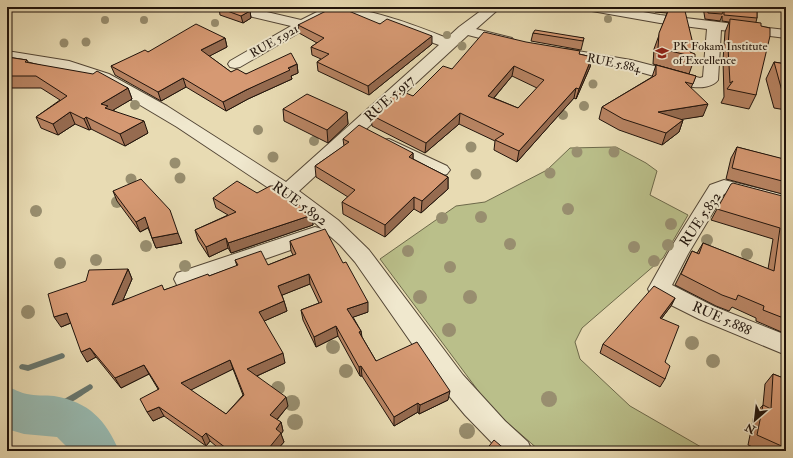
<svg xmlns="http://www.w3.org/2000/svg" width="793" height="458" viewBox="0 0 793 458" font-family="'IM FELL Double Pica',serif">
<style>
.green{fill:#babf8a;stroke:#6d694a}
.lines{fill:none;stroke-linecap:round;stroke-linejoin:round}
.stream{fill:#68776f;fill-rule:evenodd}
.river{fill:#98bab1;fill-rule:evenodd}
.street-casing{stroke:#524535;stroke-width:2}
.street{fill:#f0e8ce;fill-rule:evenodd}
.tree{fill:#988e6f}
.wall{fill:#b88463;stroke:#20130b;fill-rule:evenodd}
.shaded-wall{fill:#966b50;stroke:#20130b}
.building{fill:#d69973;stroke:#20130b;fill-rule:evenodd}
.labels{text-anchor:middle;stroke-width:4;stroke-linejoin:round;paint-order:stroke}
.far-street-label{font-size:12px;fill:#20130b;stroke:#f0e8ce}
.far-poi-label{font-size:12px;fill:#20130b;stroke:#f0e8ce;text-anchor:start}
.street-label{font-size:14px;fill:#20130b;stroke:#f0e8ce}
</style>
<rect width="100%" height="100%" fill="#e8dbb3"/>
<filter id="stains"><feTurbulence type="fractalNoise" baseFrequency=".005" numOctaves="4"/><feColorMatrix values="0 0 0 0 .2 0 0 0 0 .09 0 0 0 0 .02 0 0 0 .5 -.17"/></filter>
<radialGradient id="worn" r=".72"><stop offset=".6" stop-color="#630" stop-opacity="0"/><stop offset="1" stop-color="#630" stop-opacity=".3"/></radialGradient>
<path class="green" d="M616,147L646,163L657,171L650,195L688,215L663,258L582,328L575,342L580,359L630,406L708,451H540L491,408L380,259L456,206L485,202L547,170L570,148Z"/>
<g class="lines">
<path class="stream" d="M62,353L64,354L65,356L64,358L28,371L20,369L19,367L20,365L22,364L28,365Z
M90,384L92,385L93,387L92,389C82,395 62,411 51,408L50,406L51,404L59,402Z"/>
<path class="river" d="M7,386C13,389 21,393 27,394C35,396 45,395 54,396C89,402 106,420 119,451H71L57,437L24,434L7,429Z"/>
<g class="street-casing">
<path id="street" d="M327,7C368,7 409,23 447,38L459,27L486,7H501L476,29L512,38L514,41L512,44L507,45L468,35L299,191L338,220L369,250L463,375L505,421L528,442L532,451H500L465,415L445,391L355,262L340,245L306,215L267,187L177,127L103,83L74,71L7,59V51L69,61L109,74L167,106L286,182L439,45L387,26L328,11Z
M585,7H615L660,15L786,30V38L721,30L718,80C713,87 701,88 693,87L629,69L561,56L559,53L561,50L566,49L631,60L700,78L703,77L707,29L660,23L592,11L587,10Z
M250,8L301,20L321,10L326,11L328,14L326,17L240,67L235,68L230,67L228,64L230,61L291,26L245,15L243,12L245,9Z
M389,139L447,166L450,170L447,174L441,176L435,174L383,148L380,144L383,140Z
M724,180L786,195V209L732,193H727L724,194L688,254L672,285L715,307L786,335V355L699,319L651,295L648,289L672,246L710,185Z
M315,227L322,229L325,234L322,239L185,287L177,285L174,279L177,273Z"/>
</g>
<use href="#street" class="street"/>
</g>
<g class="tree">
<circle cx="608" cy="19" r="4"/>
<circle cx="105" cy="20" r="4"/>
<circle cx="144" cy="20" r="4"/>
<circle cx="215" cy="23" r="4"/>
<circle cx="447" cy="35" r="4"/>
<circle cx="86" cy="42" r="4.5"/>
<circle cx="64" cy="43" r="4.5"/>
<circle cx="462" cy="46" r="4.5"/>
<circle cx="593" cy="84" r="4.5"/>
<circle cx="135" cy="105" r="5"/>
<circle cx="584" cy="106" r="5"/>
<circle cx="563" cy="115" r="5"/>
<circle cx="258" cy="130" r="5"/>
<circle cx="314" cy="141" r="5"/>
<circle cx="471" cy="147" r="5.5"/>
<circle cx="577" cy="152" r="5.5"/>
<circle cx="614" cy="152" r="5.5"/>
<circle cx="273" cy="157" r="5.5"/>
<circle cx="175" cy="163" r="5.5"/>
<circle cx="550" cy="173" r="5.5"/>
<circle cx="476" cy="174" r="5.5"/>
<circle cx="180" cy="178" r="5.5"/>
<circle cx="131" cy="179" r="5.5"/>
<circle cx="117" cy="202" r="6"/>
<circle cx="568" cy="209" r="6"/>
<circle cx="36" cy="211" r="6"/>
<circle cx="481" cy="217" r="6"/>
<circle cx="442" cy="218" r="6"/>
<circle cx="671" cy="224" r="6"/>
<circle cx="707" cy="240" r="6"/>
<circle cx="510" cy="244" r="6"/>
<circle cx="668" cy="245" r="6"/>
<circle cx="146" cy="246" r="6"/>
<circle cx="634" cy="247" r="6"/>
<circle cx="408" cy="251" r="6"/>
<circle cx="747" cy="254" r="6"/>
<circle cx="96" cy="260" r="6"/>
<circle cx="654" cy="261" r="6"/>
<circle cx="60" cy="263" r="6"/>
<circle cx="185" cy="266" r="6"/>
<circle cx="450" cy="267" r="6"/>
<circle cx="420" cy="297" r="7"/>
<circle cx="470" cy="297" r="7"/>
<circle cx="28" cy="312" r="7"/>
<circle cx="449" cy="330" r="7"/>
<circle cx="692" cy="343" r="7"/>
<circle cx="333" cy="347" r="7"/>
<circle cx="713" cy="361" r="7"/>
<circle cx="346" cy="371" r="7"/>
<circle cx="278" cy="388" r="7"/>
<circle cx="549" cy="399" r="8"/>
<circle cx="292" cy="403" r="8"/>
<circle cx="295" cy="422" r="8"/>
<circle cx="467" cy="431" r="8"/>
</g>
<path class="wall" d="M220,7H248L245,8L244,9L250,11L251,18L243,23L220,15L219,8Z
M252,7H268L264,10Z
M656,7H680L679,10L690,52L695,57L689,74L653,64L654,49L667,13L655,12Z
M703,7H757V18L756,22V95L749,109L721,103L724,97L723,60L725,32L729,22L722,21V16L720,21L705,19Z
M783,7H786V14Z
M380,24L432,44L369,95L318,71L317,62L321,59L312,55L311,47L317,43L299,33L298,25Z
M533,33L584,38L581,50L531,41Z
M225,38L227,47L209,56L231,72L246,74L297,64L298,73L291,76L292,79L248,99L226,111L186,87L161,101L115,75L111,66L148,52Z
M579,54L592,57L590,67L576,99L574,98L517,162L494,150L495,141L459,124L425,153L372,126L371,115L413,96L452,69ZM512,76L537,88L518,108L494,98Z
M7,57L27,60L28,62L128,88L132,99L113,110L148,133L125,146L91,129L89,130L75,124L58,135L41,128L36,117L60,100L41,88H7Z
M774,62L786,64V110L774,108L766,79Z
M656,65L696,76L691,88L703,116L681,119L683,120L679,132L662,145L619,130L599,119L602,107L652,77Z
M283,109L347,112L348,124L328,143L284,121Z
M343,139L413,153V159L448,177V189L421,213L414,209L385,237L343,214L342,202L348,197L316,177L315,166L344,146Z
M737,147L782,159L785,152L786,153V195L726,179L731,158Z
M113,191L182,243L156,248L148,228L140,232L117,201Z
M257,193L312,215L313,225L231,253L228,248L209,257L198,240L195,230L228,215L216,208L213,198Z
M786,197V334L756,321V318L732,307L729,311L716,306L675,285L692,251L697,253L703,243L768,269L773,239L711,220L717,209Z
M290,241L368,312L353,317L361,331L362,337L376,361L448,400L419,414L418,412L394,426L362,376H360L338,336L316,347L303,320L301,310L319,303L310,284L282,295L287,311L264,321L285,363L257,376L288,406L277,420L281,422L283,431L281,434L284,442L276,451H222L210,441L206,446L164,416L153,421L158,389L149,374L121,388L96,357L87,362L71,323L61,327L128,269L132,279L123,300L164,290L209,276L237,266L235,260L268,265L293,255L291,251ZM233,369L243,395L226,414L190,390Z
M675,298L671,306L661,319L665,362V379L660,387L600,353L603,344Z
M773,374L786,379V451H762L748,445L754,415L763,405L765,384Z"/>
<path class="shaded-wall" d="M264,7H268L264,10Z
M250,11L251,18L243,23L241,16Z
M432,36V44L369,95L368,86Z
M225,38L227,47L204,59L201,50Z
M592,57L590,67L576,99L579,89Z
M297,64L298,73L291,76L292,79L248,99L226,111L223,102Z
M514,66L512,76L487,106L488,96Z
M183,78L186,87L161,101L158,92Z
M128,88L132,99L110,112L101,104Z
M576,88L574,98L517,162L519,151Z
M708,104L703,116L654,124L658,112Z
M70,112L75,124L58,135L53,124Z
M347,112L348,124L328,143L327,130Z
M460,113L459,124L425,153L426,143Z
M86,117L91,129L89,130L84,119Z
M683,120L679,132L662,145L666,133Z
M144,121L148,133L125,146L120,134Z
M413,153V164L409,157Z
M448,177V189L421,213L422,201Z
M414,197V209L385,237V225Z
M312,215L313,225L231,253L228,243Z
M145,217L149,227L140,232L136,222Z
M178,233L182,243L156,248L152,238Z
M226,238L228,248L209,257L206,247Z
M128,269L132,279L117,314L112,305Z
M309,274L310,284L280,296L278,286Z
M675,298L671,306L655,327L660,318Z
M284,301L287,311L262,322L259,312Z
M368,302V312L348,319L347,309Z
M67,313L73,322L61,327L54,317Z
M336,326L338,336L316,347L314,337Z
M361,331L362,341L359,332Z
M90,348L96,357L87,362L81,352Z
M283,353L285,363L250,379L247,369Z
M230,360L233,369L185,393L181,383Z
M144,365L149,374L121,388L115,378Z
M361,366L362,376H360L359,367Z
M450,391L448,400L419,414L420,405Z
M286,397L288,406L273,424L270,415Z
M418,403V412L394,426V417Z
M159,407L164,416L153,421L147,412Z
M281,422L283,431L281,434L284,442L276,451H270L269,448L276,429Z
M206,433L210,441L206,446L202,437Z"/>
<path class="building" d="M220,7H242L243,9L250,11L241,16L219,8Z
M334,7H339L380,24L387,19L432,36L368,86L317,62L329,54L311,47L324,38L298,25Z
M707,7H757V18L724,15V10L722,14L708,13Z
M669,9L685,11L693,44L690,52L695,54V57L658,48L659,33Z
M730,19L761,23V26L770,28V36L756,95L727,89L733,81L730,83L728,47Z
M196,24L225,38L201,50L231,72L237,69L246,74L291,53L297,64L288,68L290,70L246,90L223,102L183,78L158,92L111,66L145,50L148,52Z
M535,30L584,38L583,41L533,33Z
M484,32L526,42L580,51L579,54L592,57L579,89L576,88L519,151L495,140L504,134L460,113L426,143L371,115L399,90L413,96L443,66L452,69ZM514,66L544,80L518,108L488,96Z
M7,57L27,60L25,62L93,74L97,71L128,88L101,104L108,106L105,108L144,121L120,134L86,117L84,119L70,112L53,124L36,117L67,96L36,76H7Z
M774,62L786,64V91H782Z
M656,65L696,76L693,84L685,82L708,104L658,112L683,120L666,133L623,119L602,107L656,75Z
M307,94L347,112L327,130L283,109Z
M359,125L413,153L409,157L448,177L422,201L414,197L385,225L342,202L355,190L315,166L349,142L343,139Z
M737,147L784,159L785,152L786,153V182L732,168Z
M141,179L170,210L178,233L152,238L145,217L136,222L113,191Z
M237,181L257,193L270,186H275L312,215L228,243L226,238L206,247L195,230L236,212L213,198Z
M733,183L786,197V319L763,310L764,306L738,295L736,300L722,295L681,274L692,251L699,254L703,243L774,271L780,228L717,209L731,184Z
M325,229L343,263L346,262L368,302L347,309L361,331L359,332L376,361L417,342L450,391L420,405L418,403L394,417L361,366L359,367L336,326L314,337L301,310L322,302L309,274L278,286L284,301L259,312L283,353L247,369L286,397L270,415L281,422L276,429L281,433L269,448L272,451H230L206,433L202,437L159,407L147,412L140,399L159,389L144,365L115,378L90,348L81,352L67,313L54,317L48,294L86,281L89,270L128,269L112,305L162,285L164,290L208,274L209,276L238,265L235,260L261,251L268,265L296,254L290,241ZM230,360L244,395L226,414L181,383Z
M654,286L675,298L660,318L679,326L665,362L670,366L665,379L603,344Z
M773,374L786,379V448L757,435L763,405L771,409Z
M494,440L507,451H485Z"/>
<defs>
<g id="university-bare" transform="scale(1.08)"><path d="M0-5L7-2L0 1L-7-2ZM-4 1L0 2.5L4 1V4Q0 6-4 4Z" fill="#8f2418" stroke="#f0e8ce" stroke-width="2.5" paint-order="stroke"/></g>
</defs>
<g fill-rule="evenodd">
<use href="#university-bare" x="662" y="53"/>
</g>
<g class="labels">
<g class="far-street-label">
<text transform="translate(274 41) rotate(-30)" y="4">RUE 5.921</text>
<text transform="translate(614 63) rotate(12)" y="4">RUE 5.884</text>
</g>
<g class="far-poi-label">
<text x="673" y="50">PK Fokam Institute<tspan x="673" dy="14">of Excellence</tspan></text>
</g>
<g class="street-label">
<text transform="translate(389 98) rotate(-42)" y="5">RUE 5.917</text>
<text transform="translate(300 203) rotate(36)" y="5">RUE 5.892</text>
<text transform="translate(700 219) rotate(-56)" y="5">RUE 5.832</text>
<text transform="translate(722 318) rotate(24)" y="5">RUE 5.888</text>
</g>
</g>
<rect width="793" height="458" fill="none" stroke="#e8dbb3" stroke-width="24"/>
<rect x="8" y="8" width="777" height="442" fill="none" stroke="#20130b" stroke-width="2"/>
<rect x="12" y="12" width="769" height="434" fill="none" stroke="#20130b"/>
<g transform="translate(755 420) rotate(208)" stroke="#f0e8ce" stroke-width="3" paint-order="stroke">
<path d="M0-3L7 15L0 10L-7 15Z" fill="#20130b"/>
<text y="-6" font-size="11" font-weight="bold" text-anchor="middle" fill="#20130b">N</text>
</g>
<rect width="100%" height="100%" filter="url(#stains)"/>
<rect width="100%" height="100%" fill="url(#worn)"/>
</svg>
